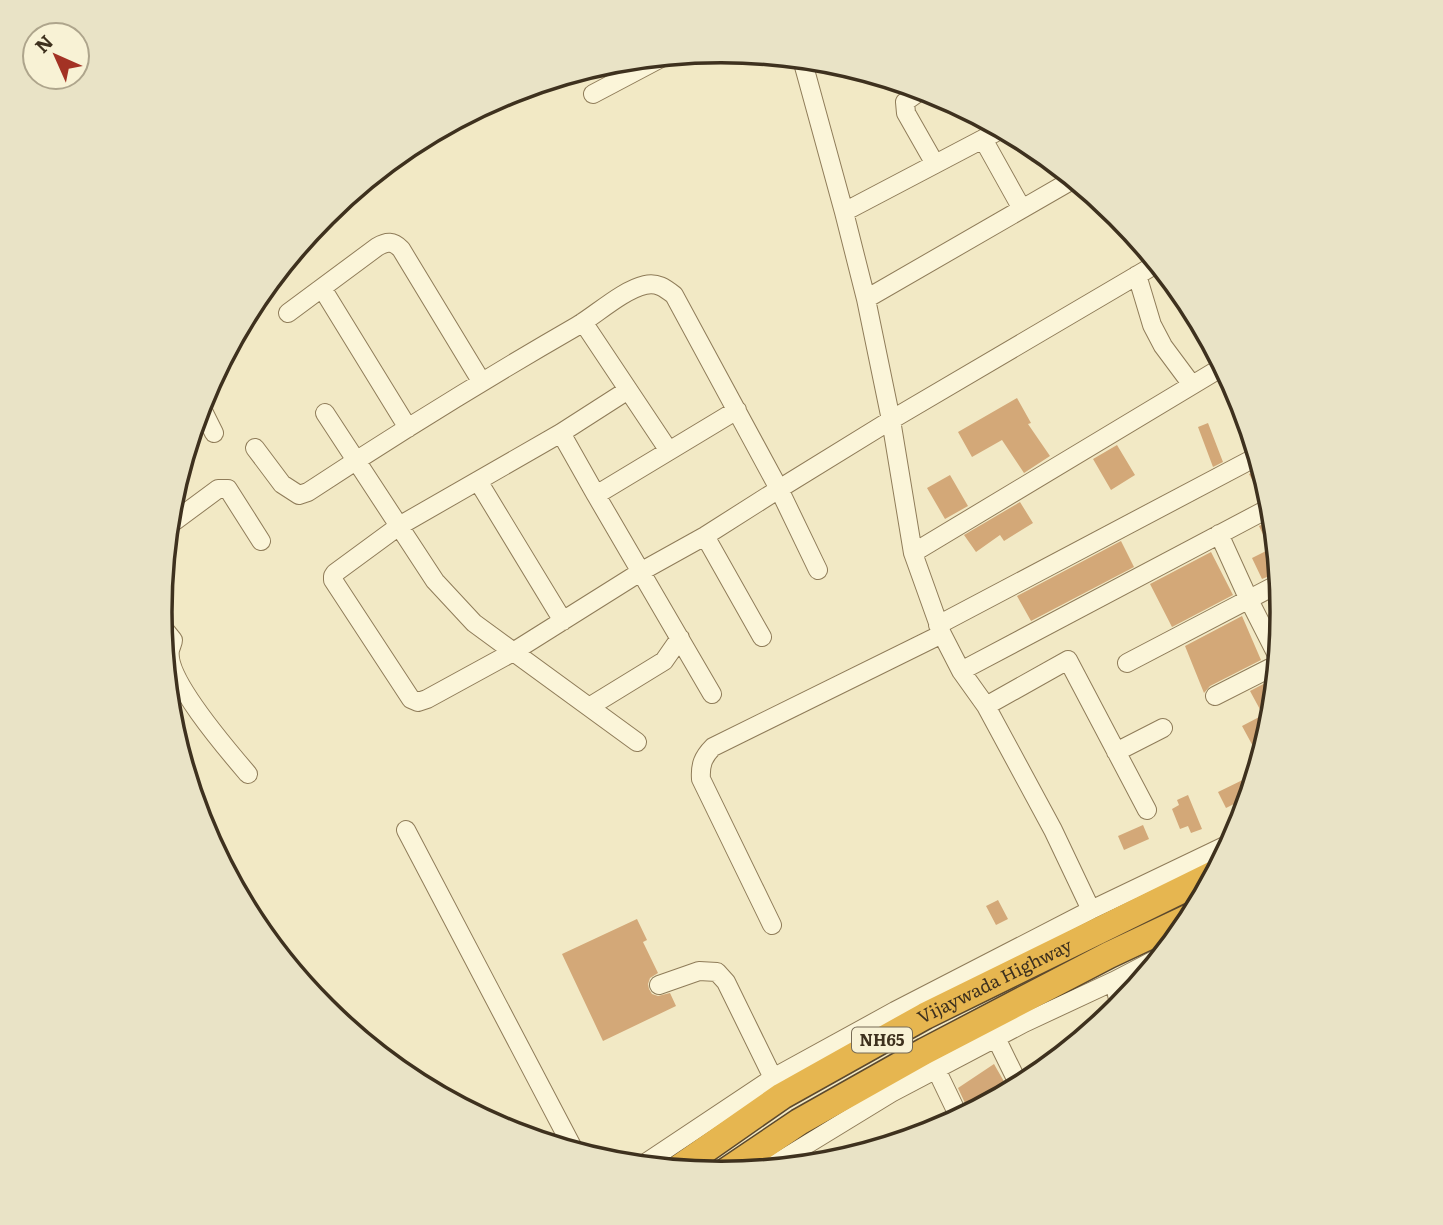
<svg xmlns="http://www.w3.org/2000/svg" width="1443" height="1225" viewBox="0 0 1443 1225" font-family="Literata,serif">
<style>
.building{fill:#d3a878}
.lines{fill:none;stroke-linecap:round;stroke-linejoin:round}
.minor-casing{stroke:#8f7c59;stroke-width:20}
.highway-casing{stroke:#5c492d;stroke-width:29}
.minor{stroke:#fbf5d9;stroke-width:18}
.highway{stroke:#e6b650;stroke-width:26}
.labels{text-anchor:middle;stroke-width:5;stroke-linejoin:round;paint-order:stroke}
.shield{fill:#f8f2d5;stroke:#766b55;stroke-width:2}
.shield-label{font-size:16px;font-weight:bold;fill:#3e311e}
.street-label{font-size:18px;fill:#3e311e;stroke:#f8f2d5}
.rim{fill:none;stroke:#3e311e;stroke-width:3.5}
</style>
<rect width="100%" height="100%" fill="#f2e9c5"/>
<path class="building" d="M1015,136L1034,146L1044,154L1032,162Z
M1017,398L1031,423L1028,424L1050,456L1024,473L1002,440L972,457L958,432Z
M1208,423L1223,462L1213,467L1198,427Z
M1117,445L1135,475L1111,490L1093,459Z
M1262,467L1270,495L1263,499L1249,474Z
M950,475L968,506L945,519L927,488Z
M1020,502L1033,523L1004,541L1000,535L976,552L964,535Z
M1274,518L1279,572L1262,579L1252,558L1270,549L1259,526Z
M1121,541L1134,567L1031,621L1017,596Z
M1211,552L1233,595L1172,627L1150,584Z
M1242,616L1261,660L1210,686L1204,693L1185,646Z
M1277,677L1272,722L1261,761L1242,726L1263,715L1250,691Z
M1257,773L1250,796L1226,808L1218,792Z
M1188,795L1202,829L1191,833L1188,826L1180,829L1172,809L1179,805L1177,800Z
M1143,825L1149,839L1124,850L1118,836Z
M998,900L1008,919L996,925L986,906Z
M637,919L647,940L643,942L658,973L650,978L648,984L649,989L652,994L658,996L670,993L676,1006L603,1041L562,954Z
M994,1064L1010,1092L970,1114L958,1088Z"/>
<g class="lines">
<g class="minor-casing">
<path id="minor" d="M802,59L844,212L866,299L891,420L913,553L942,634L961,671L986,706L1053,830L1091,910
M923,89L905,102L906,113L935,164
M593,94L663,57
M983,139L1022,209
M844,212L1002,129
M1137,275L1152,325L1163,346L1192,385
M322,288L408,428
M866,299L1074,179
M288,313L377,247C387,241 393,241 401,249L481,381
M583,322L669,451
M628,390L561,433L399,526L335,573L333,576V580L411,699L418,702L427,699L513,652L642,571L705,536L779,489L891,420L1158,263
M200,405L214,433
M325,413L435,581L474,623L637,742
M561,433L596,495L737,410
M255,448L282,484L299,495L308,492C396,434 485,379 577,326C597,314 623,290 645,285C657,282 665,288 674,295L779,489L818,570
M478,481L563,621
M596,495L712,694
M168,526L218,489H228L261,541
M1219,534L1249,600L1279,659
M705,536L762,637
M913,553L1224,366
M161,625L173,640C173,643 171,646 170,650C165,678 230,753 248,774
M938,625L1258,456
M1127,663L1280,583
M961,671L1273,506
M1215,696L1278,664
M986,706L1068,660L1147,810
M589,707L664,661L680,638
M1116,752L1163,728
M406,830L575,1152
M772,925L701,779C700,765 703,757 713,747L942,634
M1114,981L1120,1008
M659,985L699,971L717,972L726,982L773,1078
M996,1038L1020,1087
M936,1069L960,1119
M641,1166L773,1078L895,1011L1091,910L1233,842
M765,1170L891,1093L1024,1023L1114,981L1164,955"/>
</g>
<g class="highway-casing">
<g id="highway">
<path id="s1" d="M676,1170L782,1096L925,1016L1216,873"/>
<path d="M722,1174L799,1122L925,1051L1109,955L1194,915"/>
</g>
</g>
<use href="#minor" class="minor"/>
<use href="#highway" class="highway"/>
</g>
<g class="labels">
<rect class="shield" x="852" y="1027.5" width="60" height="25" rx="5"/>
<g class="shield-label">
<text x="882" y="1046">NH65</text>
</g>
<g class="street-label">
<text dy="6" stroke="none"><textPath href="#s1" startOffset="371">Vijaywada Highway</textPath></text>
</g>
</g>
<path d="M0 0H1443V1225H0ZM172 612a549 549 0 1 1 1098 0a549 549 0 1 1-1098 0Z" fill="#e9e3c6" fill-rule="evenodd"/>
<path class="rim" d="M172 612a549 549 0 1 1 1098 0a549 549 0 1 1-1098 0Z"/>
<g transform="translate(56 56) rotate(315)"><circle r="33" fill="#f8f2d5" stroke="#aea58c" stroke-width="2"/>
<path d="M0-5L12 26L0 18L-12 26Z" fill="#a33224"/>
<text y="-10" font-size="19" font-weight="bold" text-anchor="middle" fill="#3e311e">N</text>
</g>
</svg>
